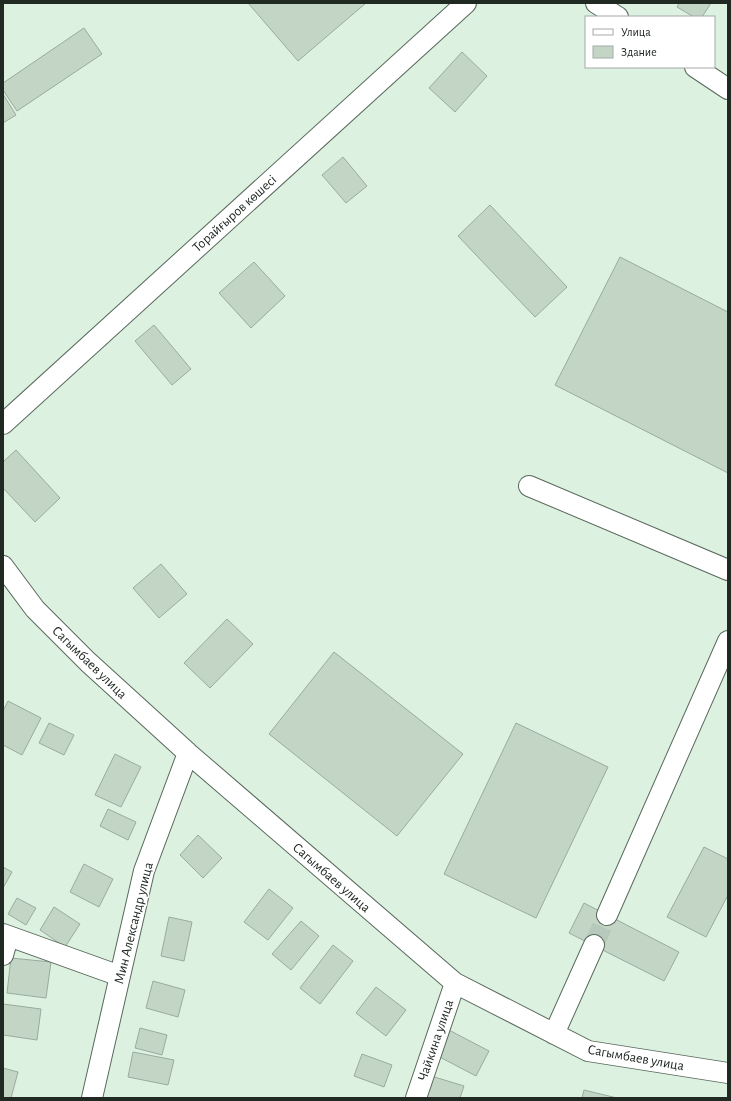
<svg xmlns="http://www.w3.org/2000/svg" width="731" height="1101" viewBox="0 0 731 1101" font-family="'Alegreya Sans',sans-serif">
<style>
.building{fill:#c3d6c6;stroke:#99ab9d}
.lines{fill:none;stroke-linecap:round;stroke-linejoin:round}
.minor-tunnel{stroke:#b7c9bb;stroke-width:20;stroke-dasharray:20 10;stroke-linecap:butt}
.minor-casing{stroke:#58695c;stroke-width:22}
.minor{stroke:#fff;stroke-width:20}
.labels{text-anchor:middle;stroke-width:3.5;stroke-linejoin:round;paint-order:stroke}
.street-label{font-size:14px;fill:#212923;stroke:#fff}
</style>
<rect width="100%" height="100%" fill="#ddf1e1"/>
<path class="building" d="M248,3H366L298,61Z
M679,3H711L702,17H694L677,7Z
M84,28L102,54L17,111L3,90V83Z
M462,52L487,76L455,112L429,88Z
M3,94L16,115L3,123Z
M343,157L367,186L346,203L322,175Z
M490,205L567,287L535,317L458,236Z
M620,257L728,312V473L555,385Z
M254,262L285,296L251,328L219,293Z
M154,325L191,369L172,385L135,341Z
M16,450L60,498L35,522L3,488V462Z
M161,564L187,594L159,618L133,588Z
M227,619L253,644L210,688L184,663Z
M334,652L463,754L397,836L269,734Z
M8,701L41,718L22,755L3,745V711Z
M49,723L74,735L64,755L39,743Z
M516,723L608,767L536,918L444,874Z
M115,754L141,767L121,807L95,795Z
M108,809L136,822L128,840L100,826Z
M198,835L222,858L203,878L180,855Z
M704,847L728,859V895L706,937L667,917Z
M84,864L113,879L99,907L70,892Z
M3,867L12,872L3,888Z
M269,889L293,908L268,940L244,922Z
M17,898L36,908L26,925L8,914Z
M584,903L679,952L664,981L569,933Z
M54,907L80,924L65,947L40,930Z
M169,917L192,922L184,961L161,956Z
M301,921L319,936L291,970L272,954Z
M333,945L353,961L320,1004L300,988Z
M11,958L51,962L46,998L7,993Z
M153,981L185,990L178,1017L146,1008Z
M376,987L406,1010L386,1036L356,1013Z
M3,1004L41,1009L37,1040L3,1035Z
M140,1028L167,1035L162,1055L135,1048Z
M447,1029L489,1051L476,1076L434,1054Z
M133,1052L174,1060L168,1085L128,1077Z
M362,1054L392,1065L384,1087L354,1076Z
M3,1068L18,1072L11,1098H3Z
M428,1075L464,1086L460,1098H421Z
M584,1090L617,1098H582Z"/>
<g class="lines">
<path class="minor-tunnel" d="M594,945L607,915"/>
<g class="minor-casing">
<path id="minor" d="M596,3L618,17
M695,67L728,89
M3,424L466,3
M529,486L728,570
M3,566L35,609L88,662L188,753L455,983L588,1051L728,1073
M607,915L728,641
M3,934L120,976
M3,955L8,937
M554,1034L594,945
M92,1098L144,871L188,753
M416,1098L455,983"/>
</g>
<use href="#minor" class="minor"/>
</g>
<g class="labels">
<g class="street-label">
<text transform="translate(234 213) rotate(-42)" y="5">Торайғыров көшесі</text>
<text transform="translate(90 662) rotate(44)" y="5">Сагымбаев улица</text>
<text transform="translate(332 877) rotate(41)" y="5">Сагымбаев улица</text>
<text transform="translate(133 923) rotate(-76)" y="5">Мин Александр улица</text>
<text transform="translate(435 1040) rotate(-71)" y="5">Чайкина улица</text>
<text transform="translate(636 1057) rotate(10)" y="5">Сагымбаев улица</text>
</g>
</g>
<rect width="731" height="1101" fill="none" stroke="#212923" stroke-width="8"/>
<rect x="585" y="16" width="130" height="52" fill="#ffffff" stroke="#a6a9a7"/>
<rect x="593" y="29" width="20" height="6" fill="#ffffff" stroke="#a6a9a7"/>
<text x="621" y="36" font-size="12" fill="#212923">Улица</text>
<rect x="593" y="46" width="20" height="12" fill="#c3d6c6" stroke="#a6a9a7"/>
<text x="621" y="56" font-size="12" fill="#212923">Здание</text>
</svg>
